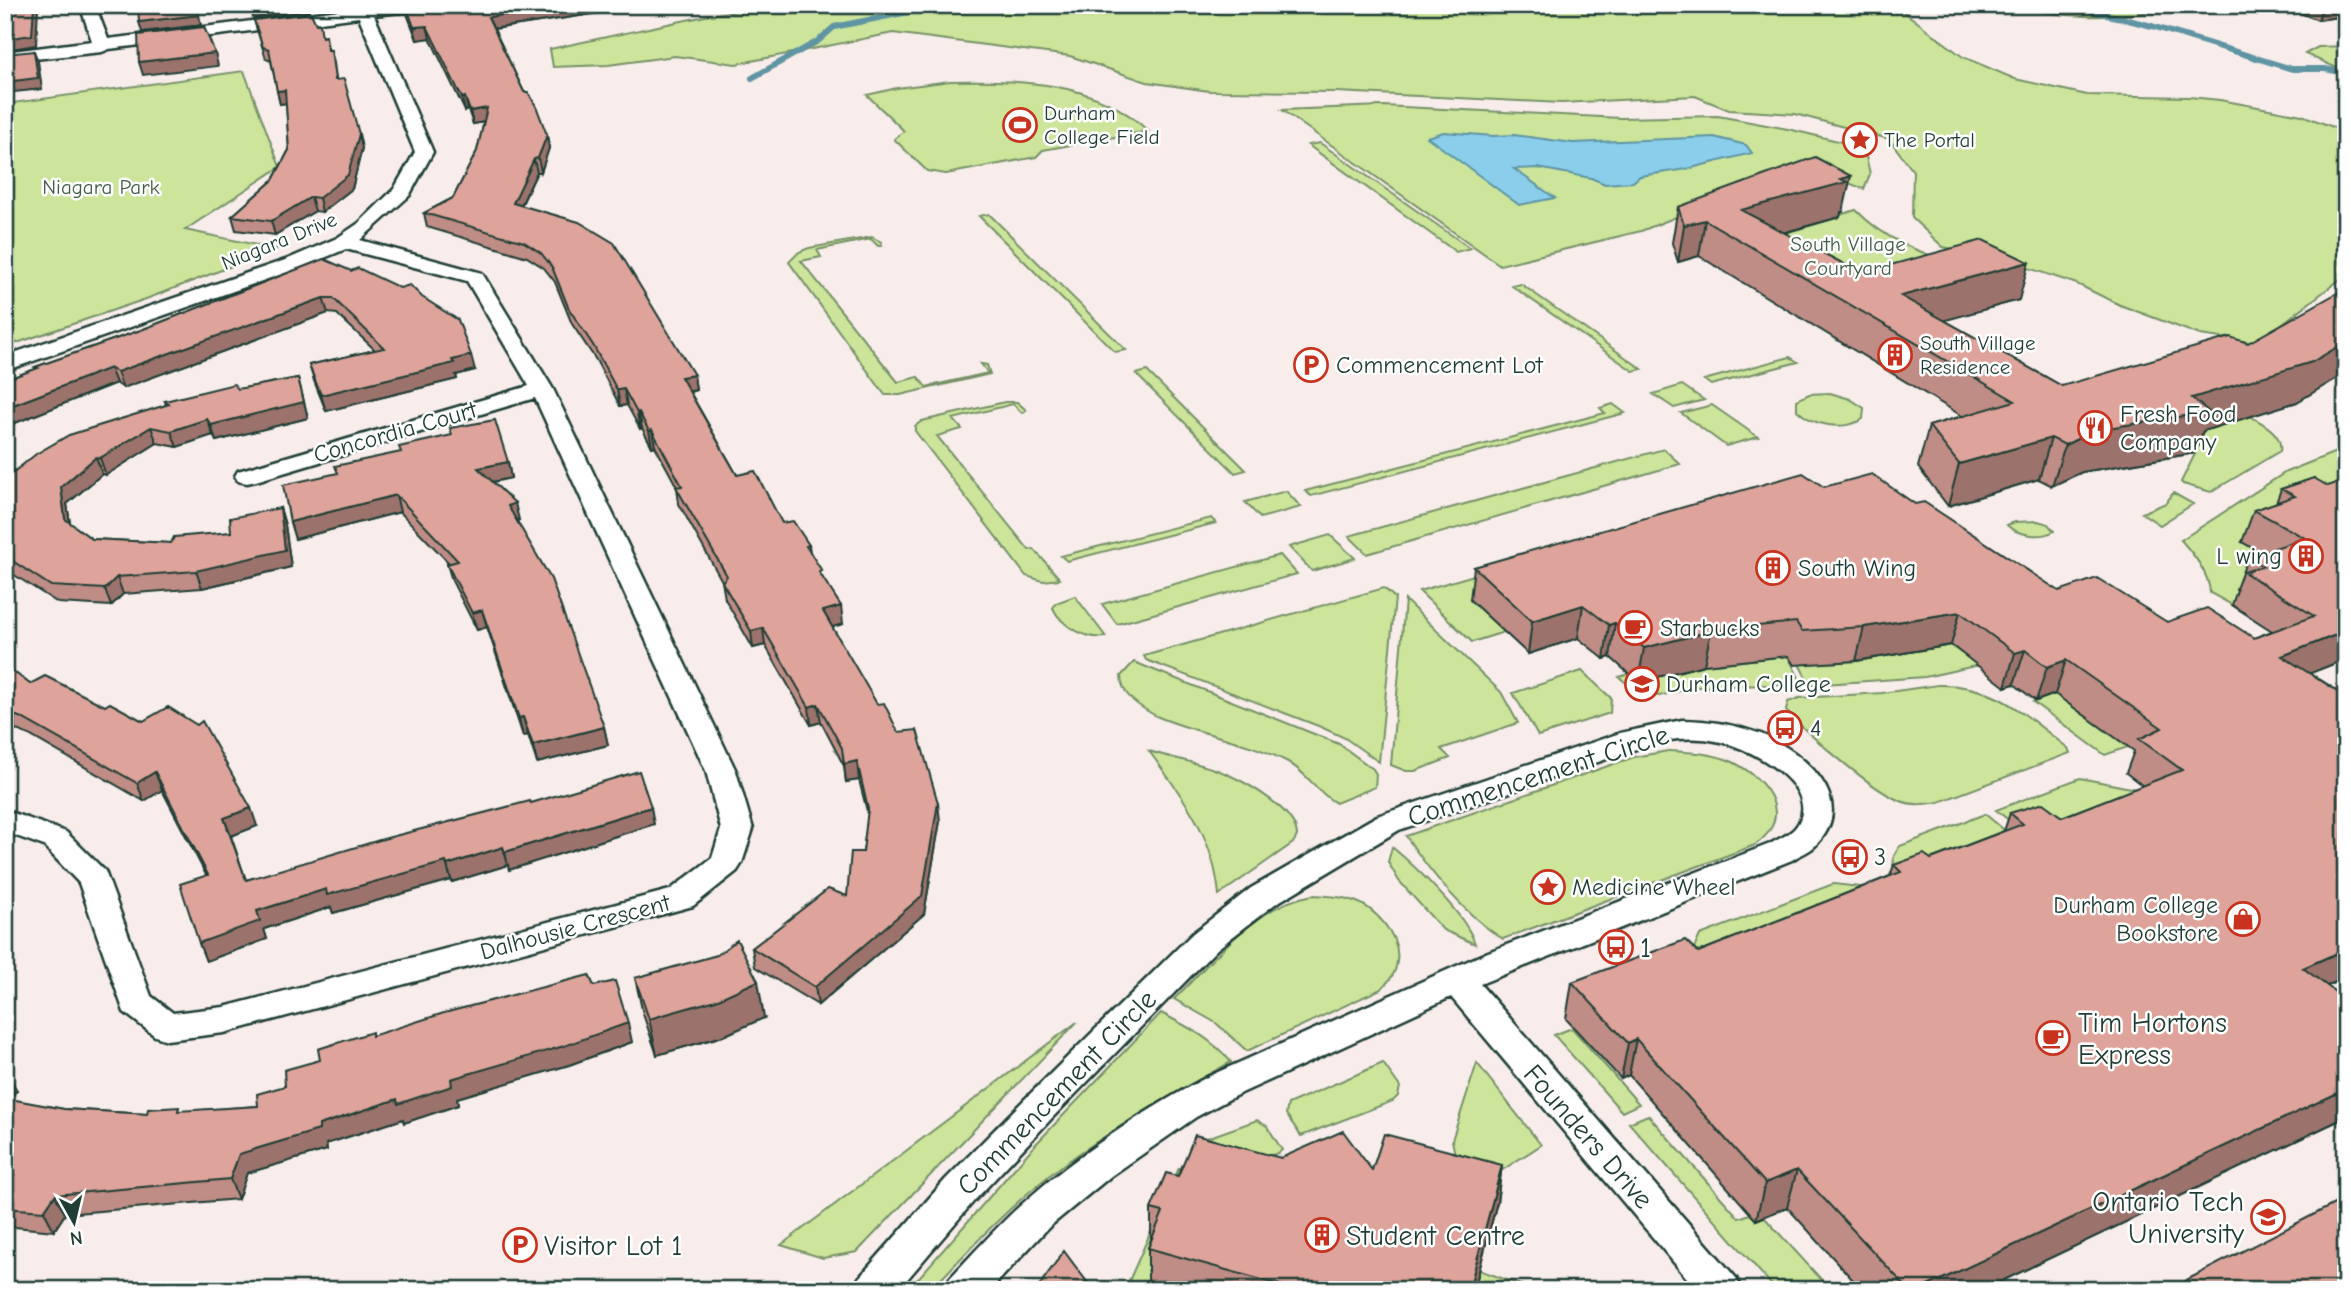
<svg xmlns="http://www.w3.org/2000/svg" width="2351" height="1295" viewBox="0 0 2351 1295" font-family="'Comic Neue',sans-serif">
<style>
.green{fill:#cce59b;stroke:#769168;stroke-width:2}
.water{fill:#8aceeb;stroke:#5f94a2;stroke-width:2}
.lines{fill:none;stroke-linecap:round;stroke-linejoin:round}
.stream{stroke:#5f94a2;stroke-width:6}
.street-casing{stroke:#1f3d34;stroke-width:5}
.street{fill:#fff;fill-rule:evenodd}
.wall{fill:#bf8d85;stroke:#1f3d34;stroke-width:2}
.shaded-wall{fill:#9b736c;stroke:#1f3d34;stroke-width:2}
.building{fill:#dea49b;stroke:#1f3d34;stroke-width:2}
.labels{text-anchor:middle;stroke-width:5;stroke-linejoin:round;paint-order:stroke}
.far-poi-label{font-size:21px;fill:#1f3d34;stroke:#fff;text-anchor:start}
.far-park-label{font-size:21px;fill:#425f49;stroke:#fff}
.far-street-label{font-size:21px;fill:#1f3d34;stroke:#fff}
.poi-label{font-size:24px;fill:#1f3d34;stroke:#fff;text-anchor:start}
.street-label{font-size:24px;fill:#1f3d34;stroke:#fff}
.near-street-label{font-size:28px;fill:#1f3d34;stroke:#fff}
.near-poi-label{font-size:28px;fill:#1f3d34;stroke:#fff;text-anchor:start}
</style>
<rect width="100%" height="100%" fill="#f8edeb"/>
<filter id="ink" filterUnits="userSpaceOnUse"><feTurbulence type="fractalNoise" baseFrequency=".0143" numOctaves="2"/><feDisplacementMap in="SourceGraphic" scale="14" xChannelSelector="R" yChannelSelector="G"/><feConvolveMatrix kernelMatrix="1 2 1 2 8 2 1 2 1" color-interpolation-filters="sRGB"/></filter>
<g filter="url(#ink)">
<path class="green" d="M772,5H1895L1963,57L2015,79L2087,95L2189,97L2220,100L2302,115L2346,132V278L2343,277L2257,343L2200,335L2120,305L2077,284L1992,256L1943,247L1912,218L1913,171L1889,139L1795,114L1729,110L1695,96L1562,103L1337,92L1209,91L1147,82L1070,56L893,33L736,64L675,56L608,65L553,67L550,49L710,15Z
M2002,5H2155L2168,9C2108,21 2060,17 2002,5Z
M2346,46V72L2305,54L2318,47Z
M244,71L280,167L185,230L276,249L146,299L5,347V104Z
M950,81C1019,80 1096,80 1148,131L1043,150L1036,157L946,174L927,171L894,139L904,131L867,95L897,88Z
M1383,106L1621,118L1718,116L1788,129L1842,142L1866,157L1870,174L1864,189L1833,177L1782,175L1641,231L1500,265L1282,110Z
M1320,143L1470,248L1456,252L1308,145Z
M1856,210C1884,239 1919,253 1957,264L1842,298L1748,243Z
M989,214L1126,350L1115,352L979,216Z
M872,237L881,242L882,246H878L871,239L817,250L821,257L801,261L898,382L918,377L926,387L988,373L981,364L987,365L990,374L900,395H885L789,262L799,252L809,248Z
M1521,284L1642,369L1633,371L1512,286Z
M1790,357L1798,362L1711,385L1704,380Z
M1147,371L1246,470L1235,473L1136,374Z
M1682,385L1704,400L1674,408L1653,394Z
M1830,393L1850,399L1864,408L1863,419C1843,431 1813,426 1797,410V400L1809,394Z
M1005,402H1017L1026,410L1022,413L1013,404L953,419L962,429L937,436L1029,550L1034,549L1060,579L1043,581L1026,576L915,431V426L922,421Z
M1613,404L1625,413L1311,496L1305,491L1605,413L1600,408Z
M1712,405L1758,437L1726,446L1681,413Z
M2250,416C2263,424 2283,433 2280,451L2211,492L2183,484L2181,482L2195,454L2178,439Z
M2346,448V508L2242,542L2292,570L2237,589L2250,599L2232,605L2210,593C2209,573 2194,555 2181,540L2286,472Z
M1664,449L1680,464L1367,554L1349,536Z
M1765,490L1471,600L1504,632L1472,642L1419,591Z
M1286,491L1301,507L1260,518L1245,502Z
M2173,493L2193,504L2160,525L2142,513L2166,503Z
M1211,518L1216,523L1067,561L1061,556Z
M2038,521L2048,524L2054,531C2042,539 2016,535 2007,525L2015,522Z
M1330,535L1355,558L1312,571L1289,547Z
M1280,555L1297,574L1117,624L1102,604Z
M1384,588L1395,598L1379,762L1345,738L1321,727L1146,660L1144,656Z
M1075,596L1106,637C1087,640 1061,626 1053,608L1056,603Z
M1405,600L1501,692L1518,723L1441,749L1450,758L1415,771H1406L1391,765Z
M1951,645L1961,653L1993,662L1925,677L1810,685L1799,664L1856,661Z
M1788,656L1802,684L1695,687L1659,696L1637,692L1619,677L1629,674L1639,682L1704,665Z
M1134,662L1339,744L1373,769L1376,774L1375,787L1336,803C1317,793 1306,771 1286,761C1245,740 1198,734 1156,716C1140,707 1121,696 1121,676Z
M1582,671L1611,698L1610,713L1538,736L1513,693Z
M1938,685C1997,684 2024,715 2068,748L2070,753L1939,802C1926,804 1913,806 1901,801C1874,792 1807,733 1786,711L1788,702L1799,698L1882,693Z
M2055,694L2128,747L2105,755L2033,702Z
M1149,751C1174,759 1203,763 1227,774C1249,784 1297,811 1297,836L1293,843L1219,895C1213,834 1184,799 1149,751Z
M1668,751C1690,752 1713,753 1733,762C1768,780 1795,816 1755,845L1503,939C1467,917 1429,871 1406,836L1634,757Z
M2080,778L2151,792L2049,852L1996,810Z
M1985,814L2019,842L1893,872L1894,855L1900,846Z
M1392,847C1415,866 1467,916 1475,944L1443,930L1399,881L1388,862Z
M1833,884L1870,888L1689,960L1700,935Z
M1313,895C1325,896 1339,896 1351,900C1374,906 1401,936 1397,961C1396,974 1389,981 1381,989L1247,1051L1216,1023L1174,999C1215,959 1254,905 1313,895Z
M1161,1013C1188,1027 1211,1038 1231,1062C1173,1094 1116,1127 1063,1165C1014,1201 972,1246 931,1290H908L1034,1146Z
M1077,1022L857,1252L823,1258L781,1245Z
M1572,1028L1639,1104L1622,1112L1554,1035Z
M1383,1063L1400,1087L1398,1096L1393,1101L1301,1136L1286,1114L1288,1104Z
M1477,1063L1541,1145L1501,1171L1455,1155L1452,1140Z
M1648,1115L1739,1218L1750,1214L1756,1220L1764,1217L1831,1290H1776L1629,1123Z
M1257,1120L1267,1126L1282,1150C1267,1165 1226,1144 1207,1138Z
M1179,1168L1195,1172L1148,1285L1164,1290H1125Z
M1479,1270L1535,1290H1474Z"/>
<path class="water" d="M1444,132L1493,136L1514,135L1573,143L1714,137L1746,145L1752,153L1687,169L1640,176L1633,182L1605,184L1591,178L1538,168L1514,169L1555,198L1519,205L1427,137Z"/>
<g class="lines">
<path class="stream" d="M2069,5L2152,26L2292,69H2325L2346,73
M752,78L818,41L834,27L943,5"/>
<g class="street-casing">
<path id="street" d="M72,5H95L108,39L356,8L354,5H427L419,10L374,15L433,152L409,196L360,240L482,273L553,389L736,771L753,829L742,863L737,871L693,906L224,1033L167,1040L155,1036L124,1012L79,883L44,846L5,832V810L66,832L105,871L151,996L173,1013L224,1007L670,890L712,858L721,829L706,771L535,398L256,481L247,483L238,481L235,476L238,471L529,386L467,281L346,249L302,267L5,371V356L288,259L337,238L359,223L394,189L415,152L359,17L109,49L102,52L5,62V52L92,41L82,11Z
M1682,720C1709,720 1736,725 1761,734C1803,751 1861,801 1815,846C1809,852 1799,855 1792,860L1480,984L1736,1278L1742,1290H1697L1451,997L1235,1096L1196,1117L1111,1176L1049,1227L990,1290H944L950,1278C973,1254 996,1227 1022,1204C1078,1154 1143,1111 1209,1076L1488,952L1770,844C1780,838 1794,833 1799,822C1818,784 1750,748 1721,742C1694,736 1668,738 1642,747L1399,830L1275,904L1217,949L1051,1119L974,1201L898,1290H853L859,1278L946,1179L1025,1099L1193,933L1251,888L1377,816L1620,733Z"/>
</g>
<use href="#street" class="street"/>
</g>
<path class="wall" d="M405,5H653L494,29L524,92L547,135L549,148L541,172H537L521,206L694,375L696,390L690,392L737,475L782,523L809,545L810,552L823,579L843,624L832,627L940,821L924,914L818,1005L755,967L752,948L847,896L863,852L868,815L859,780L846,782L844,766L821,722L811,725L765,645L753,648L725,599L722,581L679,504L677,487L655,446L652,447L642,428L640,429L627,405L620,406L596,360L572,324L555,282L544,268L527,257L427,227L424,213L453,198L477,151L484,122L473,124L468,110L465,111L430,38L417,40L407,14Z
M2279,5H2346V16L2318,20Z
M254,20L316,24L323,37L329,50H331L336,80L362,148L352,189L322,212L315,211L275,235L236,230L232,216L273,180L289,150L286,103L280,104L271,61L266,59Z
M1678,207L1843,212H1841L1840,217L1784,233L1861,273L2019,300L1944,320L2062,386L2297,402L2203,431L2195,453L2082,472L2052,486L2039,479L1948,506L1918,467L1929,426L1962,416L1699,256L1678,262L1672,243Z
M324,259L475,370L456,375L457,379L326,411L314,381L309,365L375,350L337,314L328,313L123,388L116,383L5,427V380L36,369L35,367L141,330Z
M298,378L308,418L216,441L213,435L177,447L157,443L106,475L102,474L67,504L70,523L92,539L171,543L231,532L280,508L285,525L291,567L202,588L123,594L111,606L58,603L5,569V479L166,405L165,401L238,389Z
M508,462L511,478L493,482L519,520L517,521L604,727L608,745L537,763L528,735L523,736L487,627L477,630L452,581L447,564L449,563L400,512L295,539L290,522Z
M2314,478L2346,659L2310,673L2344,695L2346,694V977L2327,986L2346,1000V1117L1983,1290H1862L1787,1207L1756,1220L1629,1075L1621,1079L1566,1019L1572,982L1698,952L1890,876L1894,865L1931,859L2004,831L2010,813L2062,817L2143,786L2126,773L2134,751L2055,694L2036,701L2014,684L2005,687L1951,645L1856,661L1794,665L1788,656L1704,665L1638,682L1610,657L1604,659L1578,638L1528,654L1470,600L1474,567L1824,487L1915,504L2059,591L2167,622L2254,638L2272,631L2232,605L2237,590L2236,589L2248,557L2261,553L2242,542L2254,510L2276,503L2281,489Z
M5,666L30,684L257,826L231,836L246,880L531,803L654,824L509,870L508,865L452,882L451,880L333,913L331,907L264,929L267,939L206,961L199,943L206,875L162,790L144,801L29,735L7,726L5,727Z
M635,978L764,1018L723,1036L657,1055L643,1014Z
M594,986L632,1042L569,1065L457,1098L458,1105L404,1123L403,1119L326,1144L327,1150L247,1173L238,1199L65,1214L54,1231L5,1226V1070L17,1091L6,1099L64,1109L147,1114L258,1106L320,1060L373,1036Z
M1281,1158L1372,1170L1502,1165L1497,1202L1474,1290H1164L1148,1285V1248L1151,1239V1209L1178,1176Z"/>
<path class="shaded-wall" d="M34,5H47L38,8L36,45L5,50V39Z
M274,5H307L309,11L253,18L251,8Z
M569,5H653L491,29L488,17Z
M2323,5H2346V16L2318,20Z
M199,15L201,25L142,32L139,22Z
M427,26L430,38L417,40L414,27Z
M331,50L334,63L338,93L335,80Z
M34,51L38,61L42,89L5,93V82Z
M215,53L218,66L143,75L139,62Z
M285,90L288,103L280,104L277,91Z
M465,97L468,110L465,111L462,98Z
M487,108L490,121L473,124L470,111Z
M359,134L362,148L352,189L322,212L319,198Z
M547,135L549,148L541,172L538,158Z
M534,159L537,172L515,218L513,203Z
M1851,176L1843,212H1841L1840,217L1746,243L1741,210Z
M311,197L315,211L275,235L271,221Z
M1705,220L1699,256L1678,262L1684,225Z
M2029,262L2019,300L1899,333L1901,296Z
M323,298L328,313L123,388L117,372Z
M2346,342V373L2297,402L2203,431L2195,453L2082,472L2052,486L2065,445L2095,430L2192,398Z
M471,355L475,370L456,375L457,379L326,411L321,395Z
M110,368L116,383L5,427V408Z
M694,375L696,390L684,393L681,377Z
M298,378L308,418L216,441L211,425Z
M624,389L627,405L620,406L617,390Z
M639,412L642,428L640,429L637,413Z
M207,419L213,435L177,447L171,431Z
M151,427L157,443L106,475L100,458Z
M652,430L655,446L652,447L649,431Z
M2051,438L2039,479L1948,506L1959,464Z
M96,457L102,474L67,504L72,536L65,519L61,487Z
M508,462L511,478L482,484L478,468Z
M396,495L400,512L295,539L290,522Z
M515,503L519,520L512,523L508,506Z
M280,508L285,525L291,567L202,588L196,571Z
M117,577L123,594L111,606L105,589Z
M1583,605L1578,638L1528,654L1532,621Z
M841,606L843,624L826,629L823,611Z
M482,610L487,627L477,630L472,613Z
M1960,612L1951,645L1856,661L1864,627Z
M1615,623L1610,657L1604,659L1609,625Z
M763,628L765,645L753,648L751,631Z
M1711,631L1704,665L1638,682L1644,648Z
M2346,631V659L2268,690L2282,656Z
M2025,650L2014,684L2005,687L2015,653Z
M2066,660L2055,694L2036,701L2047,667Z
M818,704L821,722L811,725L809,707Z
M523,717L528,735L523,736L519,718Z
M604,727L608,745L537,763L533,745Z
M857,761L859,780L846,782L844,764Z
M155,772L162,790L144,801L137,783Z
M938,803L940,821L924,914L818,1005L815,987Z
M651,807L654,824L509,870L505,852Z
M251,808L257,826L231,836L224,818Z
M503,847L508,865L452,882L447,865Z
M446,862L451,880L333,913L331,907L264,929L267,939L206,961L199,943L257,911L326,889Z
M2346,949V977L2287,1005L2303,968Z
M758,981L764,1018L723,1036L657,1055L649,1019Z
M628,1023L632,1042L569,1065L457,1098L458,1105L404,1123L403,1119L326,1144L327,1150L247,1173L238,1199L230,1179L239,1154L319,1125L397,1099L451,1079Z
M1636,1039L1629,1075L1621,1079L1628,1043Z
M7,1072L17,1091L5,1099V1073Z
M2346,1089V1117L1983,1290H1919Z
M1502,1165L1497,1202L1474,1290H1469Z
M1797,1170L1787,1207L1756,1220L1765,1183Z
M55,1195L65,1214L54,1231L44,1211Z"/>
<path class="building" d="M5,5H34L32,35L5,39Z
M138,5H195L199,15L139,22Z
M250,5H274L251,8Z
M406,5H569L488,17L524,92H528L536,106L547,135L538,158L534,159L513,203L579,222L614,243L694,375L681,377L737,475L755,471L782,523L793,521L809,545L806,546L822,571L819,572L841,606L823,611L877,704L884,703L898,732L917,730L938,803L922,896L815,987L752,948L828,889L847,896L851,852H863L868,809L857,761L844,764L842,748L818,704L809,707L763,628L751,631L722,582L727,576L676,487L682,486L652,430L649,431L639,412L637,413L624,389L617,390L593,345L569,309L552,267L541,253L524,242L424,213L453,198L477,151L487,108L470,111L465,97L462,98L427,26L414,27Z
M311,13L316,24H320L322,37L326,36L328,50H331L335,80L344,79L359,134L348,175L319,198L311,197L271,221L232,216L273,180L289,150L285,90L277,91L269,49L263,47L254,20Z
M204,27L215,53L139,62L138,35Z
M34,51L38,78L5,82V54Z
M1815,157L1851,176L1841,179L1847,182L1741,210L1861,273L1983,240L2029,262L1901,296L2062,386L2230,337L2248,343L2339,292L2346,295V342L2312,362L2192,398L2209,412L2095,430L2065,445L2051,438L1959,464L1929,426L2015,401L1705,220L1684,225L1678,207Z
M324,259L351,271L358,268L400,288L410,285L422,297L458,320L471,355L452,360L454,363L321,395L309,365L384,348L333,298H323L117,372L110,368L5,408V380L38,368L35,367L141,330Z
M298,378L304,402L211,425L207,419L171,431L151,427L100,458L96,457L61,487L65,519L92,539L171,543L174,537L231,532L230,518L280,508L285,550L196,571L117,577L105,589L51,586L5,556V479L36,454L69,435L169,404L165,401L234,384L238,389Z
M495,420L508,462L478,468L515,503L508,506L551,579L604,727L533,745L523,717L519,718L482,610L472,613L447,564L458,561L396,495L290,522L283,485L338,473L335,466L401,452L399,447L452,435L450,428Z
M1803,473L1824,487L1872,474L1915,504L1924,502L2059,591L2097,578L2167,622L2207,608L2254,638L2314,616L2244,572L2263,566L2248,557L2305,538L2254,510L2295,496L2281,489L2314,478L2328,486L2346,480V631L2282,656L2344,695L2346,694V949L2303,968L2346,1000V1089L1919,1290H1909L1797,1170L1765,1183L1636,1039L1628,1043L1572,982L1685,940L1698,952L1901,872L1894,865L1924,854L1931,859L2023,824L2010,813L2043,803L2062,817L2182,770L2139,739L2162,728L2066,660L2047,667L2025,650L2015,653L1960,612L1864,627L1802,631L1796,622L1711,631L1644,648L1615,623L1609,625L1583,605L1532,621L1474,567Z
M5,666H6L30,684L45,676L105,706L110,703L143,721L168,707L197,725L202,721L251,808L224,818L246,880L383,839L530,801L531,803L639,771L651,807L505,852L503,847L447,865L446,862L327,895L326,889L257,911L260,921L199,943L180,884L208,875L155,772L137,783L22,718L5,712Z
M737,940L758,981L716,1000L649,1019L635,978L717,955Z
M589,975L594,986L615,981L628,1023L564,1046L451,1079L452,1086L398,1104L397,1099L319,1125V1130L239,1154L230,1179L55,1195L44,1211L5,1208V1189L14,1176L5,1175V1098L64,1109L147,1114L148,1109L179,1107L178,1111L258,1106L257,1094L285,1086L284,1070L320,1060L318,1049L372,1032V1036L444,1013Z
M1343,1131L1372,1170L1384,1134L1502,1165L1469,1290H1286L1287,1287L1148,1248L1163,1212L1151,1209L1166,1173L1178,1176L1195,1135L1281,1158Z
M2346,1198V1290H2167Z
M1064,1251L1093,1290H1036Z"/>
</g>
<defs>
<g id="stadium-ring" transform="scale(1.75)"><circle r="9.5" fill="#fff" stroke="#c8321e" stroke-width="1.5"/><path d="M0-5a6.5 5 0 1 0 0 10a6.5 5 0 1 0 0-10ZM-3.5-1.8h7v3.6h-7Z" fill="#c8321e"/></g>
<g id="sight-ring" transform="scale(1.75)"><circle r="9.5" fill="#fff" stroke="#c8321e" stroke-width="1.5"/><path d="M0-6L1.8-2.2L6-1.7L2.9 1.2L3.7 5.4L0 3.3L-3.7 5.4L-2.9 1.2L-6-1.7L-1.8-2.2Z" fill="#c8321e"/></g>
<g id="building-ring" transform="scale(1.75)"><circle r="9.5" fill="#fff" stroke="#c8321e" stroke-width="1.5"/><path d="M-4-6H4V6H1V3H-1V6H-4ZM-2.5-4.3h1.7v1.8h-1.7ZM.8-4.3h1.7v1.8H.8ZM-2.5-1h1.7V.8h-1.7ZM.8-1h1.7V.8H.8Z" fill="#c8321e"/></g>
<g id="parking-ring" transform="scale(1.75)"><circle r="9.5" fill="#fff" stroke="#c8321e" stroke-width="1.5"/><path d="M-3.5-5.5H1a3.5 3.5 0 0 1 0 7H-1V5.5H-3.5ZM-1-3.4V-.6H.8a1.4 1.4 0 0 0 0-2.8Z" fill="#c8321e"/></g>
<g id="restaurant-ring" transform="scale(1.75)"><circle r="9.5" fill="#fff" stroke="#c8321e" stroke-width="1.5"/><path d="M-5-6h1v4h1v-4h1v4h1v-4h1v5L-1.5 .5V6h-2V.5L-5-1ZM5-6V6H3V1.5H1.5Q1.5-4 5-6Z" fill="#c8321e"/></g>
<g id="cafe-ring" transform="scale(1.75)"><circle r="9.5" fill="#fff" stroke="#c8321e" stroke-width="1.5"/><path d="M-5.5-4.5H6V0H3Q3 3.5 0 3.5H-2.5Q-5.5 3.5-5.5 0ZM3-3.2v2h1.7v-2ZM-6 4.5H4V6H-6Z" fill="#c8321e"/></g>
<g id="university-ring" transform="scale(1.75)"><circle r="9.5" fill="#fff" stroke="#c8321e" stroke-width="1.5"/><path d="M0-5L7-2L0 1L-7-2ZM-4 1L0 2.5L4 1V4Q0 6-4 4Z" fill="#c8321e"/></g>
<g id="bus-ring" transform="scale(1.75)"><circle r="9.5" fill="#fff" stroke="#c8321e" stroke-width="1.5"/><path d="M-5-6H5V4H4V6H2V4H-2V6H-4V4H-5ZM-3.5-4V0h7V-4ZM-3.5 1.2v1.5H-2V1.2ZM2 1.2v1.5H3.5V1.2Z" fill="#c8321e"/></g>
<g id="shop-ring" transform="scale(1.75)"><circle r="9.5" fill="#fff" stroke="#c8321e" stroke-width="1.5"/><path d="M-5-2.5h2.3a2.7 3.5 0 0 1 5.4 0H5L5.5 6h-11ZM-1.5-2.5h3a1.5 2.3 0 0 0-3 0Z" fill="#c8321e"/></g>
</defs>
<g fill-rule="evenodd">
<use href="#stadium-ring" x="1020" y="125"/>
<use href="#sight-ring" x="1860" y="140"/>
<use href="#building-ring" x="1895" y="355"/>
<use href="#parking-ring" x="1311" y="365"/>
<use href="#restaurant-ring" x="2095" y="428"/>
<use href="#building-ring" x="2306" y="556"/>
<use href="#building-ring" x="1773" y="568"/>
<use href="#cafe-ring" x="1635" y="628"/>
<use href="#university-ring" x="1642" y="684"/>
<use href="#bus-ring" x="1785" y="728"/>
<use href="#bus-ring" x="1850" y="857"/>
<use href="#sight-ring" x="1548" y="887"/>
<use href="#shop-ring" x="2243" y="919"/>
<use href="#bus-ring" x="1616" y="947"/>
<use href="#cafe-ring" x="2053" y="1038"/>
<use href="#university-ring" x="2268" y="1217"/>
<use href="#building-ring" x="1322" y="1235"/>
<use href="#parking-ring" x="520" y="1245"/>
</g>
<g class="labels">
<g class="far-poi-label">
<text x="1044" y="120">Durham<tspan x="1044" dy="24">College Field</tspan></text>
<text x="1884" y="147">The Portal</text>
<text x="1920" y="350">South Village<tspan x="1920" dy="24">Residence</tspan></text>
</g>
<g class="far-park-label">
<text x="101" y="194">Niagara Park</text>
<text x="1848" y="251">South Village<tspan x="1848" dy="24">Courtyard</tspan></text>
</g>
<g class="far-street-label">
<text transform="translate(279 241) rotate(-22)" y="7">Niagara Drive</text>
</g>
<g class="poi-label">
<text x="1336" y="373">Commencement Lot</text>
<text x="2120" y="422">Fresh Food<tspan x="2120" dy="28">Company</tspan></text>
<text x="2282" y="564" text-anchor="end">L wing</text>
<text x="1798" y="576">South Wing</text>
<text x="1660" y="636">Starbucks</text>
<text x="1666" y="692">Durham College</text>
<text x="1810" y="736">4</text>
<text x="1874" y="865">3</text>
<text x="1572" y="895">Medicine Wheel</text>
<text x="2218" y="913" text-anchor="end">Durham College<tspan x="2218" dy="28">Bookstore</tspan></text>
</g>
<g class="street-label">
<text transform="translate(395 432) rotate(-16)" y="8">Concordia Court</text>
<text transform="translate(575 927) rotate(-15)" y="8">Dalhousie Crescent</text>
</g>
<g class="near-street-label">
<text transform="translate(1538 775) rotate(-18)" y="10">Commencement Circle</text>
<text transform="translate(1056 1092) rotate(-46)" y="10">Commencement Circle</text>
<text transform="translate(1589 1136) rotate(49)" y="10">Founders Drive</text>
</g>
<g class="near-poi-label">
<text x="1640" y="957">1</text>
<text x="2078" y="1032">Tim Hortons<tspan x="2078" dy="32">Express</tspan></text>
<text x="2244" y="1211" text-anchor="end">Ontario Tech<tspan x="2244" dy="32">University</tspan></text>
<text x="1346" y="1245">Student Centre</text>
<text x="544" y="1255">Visitor Lot 1</text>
</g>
</g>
<rect width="2351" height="1295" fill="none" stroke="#fff" stroke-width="28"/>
<rect x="14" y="14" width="2323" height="1267" fill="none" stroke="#1f3d34" stroke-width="2.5" filter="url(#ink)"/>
<g transform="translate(74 1222) rotate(172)" stroke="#ffffff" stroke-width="5" paint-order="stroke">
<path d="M0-5L12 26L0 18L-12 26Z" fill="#1f3d34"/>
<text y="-10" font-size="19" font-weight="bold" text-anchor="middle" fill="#1f3d34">N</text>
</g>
</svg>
